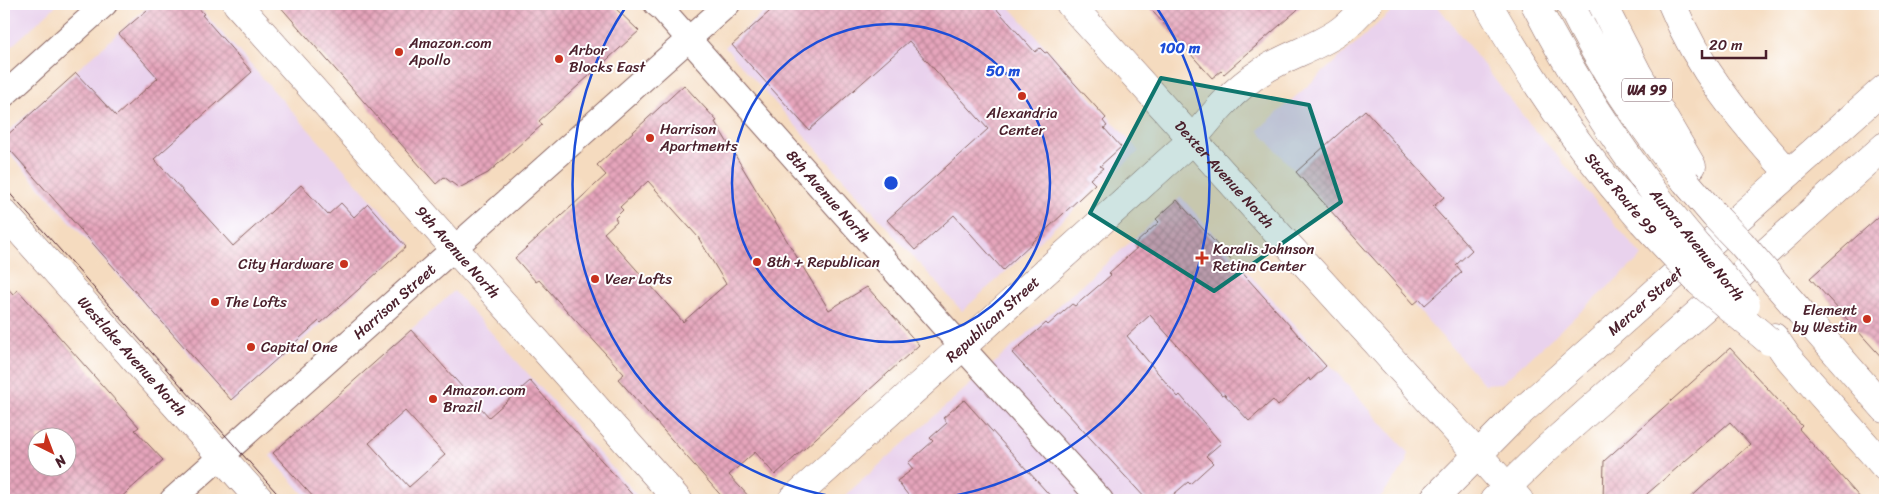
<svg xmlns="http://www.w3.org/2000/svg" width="1889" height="504" viewBox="0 0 1889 504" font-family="Sriracha,sans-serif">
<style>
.built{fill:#e9d2ed}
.building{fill:url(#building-cross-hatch);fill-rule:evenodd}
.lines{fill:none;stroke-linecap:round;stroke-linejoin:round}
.minor-casing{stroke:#86615f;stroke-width:26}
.tertiary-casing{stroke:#86615f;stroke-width:29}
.secondary-casing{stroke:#86615f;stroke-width:29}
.primary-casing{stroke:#86615f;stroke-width:29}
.motorway-casing{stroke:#86615f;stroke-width:29}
.minor{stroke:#fff;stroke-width:24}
.tertiary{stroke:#fff;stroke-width:28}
.secondary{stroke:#fff;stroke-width:28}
.primary{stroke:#fff;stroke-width:28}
.motorway{stroke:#fff;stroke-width:28}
.tram{stroke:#4a1f2b;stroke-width:1}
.motorway-bridge-casing{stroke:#86615f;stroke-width:29;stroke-linecap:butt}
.motorway-bridge{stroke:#fff;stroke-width:28}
.marked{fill:#0f766e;fill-opacity:0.2;stroke:#0f766e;stroke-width:4;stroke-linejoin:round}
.ring{fill:none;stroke:#1d4ed8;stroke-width:2.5}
.poi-dot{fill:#c8321e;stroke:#fff;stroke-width:2}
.labels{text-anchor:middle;stroke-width:4;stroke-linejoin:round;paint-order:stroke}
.shield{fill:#fff;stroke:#80626b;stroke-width:1}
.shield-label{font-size:14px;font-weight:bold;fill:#4a1f2b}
.poi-label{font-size:15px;fill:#4a1f2b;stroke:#fff;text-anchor:start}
.street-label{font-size:15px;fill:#4a1f2b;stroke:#fff}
.centre{fill:#1d4ed8;stroke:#fff;stroke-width:2.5}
.ring-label{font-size:15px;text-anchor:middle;font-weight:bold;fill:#1d4ed8;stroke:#fff;stroke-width:4;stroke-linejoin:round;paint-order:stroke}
</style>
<defs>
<pattern id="building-cross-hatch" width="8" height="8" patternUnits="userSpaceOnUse" patternTransform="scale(1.25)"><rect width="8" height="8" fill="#e6a5bc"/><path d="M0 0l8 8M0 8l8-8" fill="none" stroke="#bc8699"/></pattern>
</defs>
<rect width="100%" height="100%" fill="#fff"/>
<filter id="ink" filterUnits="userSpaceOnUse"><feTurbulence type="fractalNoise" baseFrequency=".02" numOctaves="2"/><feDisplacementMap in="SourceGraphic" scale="10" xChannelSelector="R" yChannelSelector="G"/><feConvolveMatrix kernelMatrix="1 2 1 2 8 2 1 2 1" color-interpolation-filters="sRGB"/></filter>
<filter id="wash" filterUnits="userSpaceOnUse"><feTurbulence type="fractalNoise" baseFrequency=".0096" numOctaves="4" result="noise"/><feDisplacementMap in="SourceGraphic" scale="20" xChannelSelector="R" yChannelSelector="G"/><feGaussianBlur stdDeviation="1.12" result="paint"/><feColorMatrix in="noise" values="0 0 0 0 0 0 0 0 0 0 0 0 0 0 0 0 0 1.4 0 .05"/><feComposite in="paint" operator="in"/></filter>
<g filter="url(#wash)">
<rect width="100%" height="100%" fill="#f5dbbf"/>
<path class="built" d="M4,4H58L4,53Z
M151,4H196L411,244L232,403L4,147V135Z
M773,4H1007L1139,151L962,311L725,47Z
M1400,4H1436L1524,117L1642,256L1502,383L1484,384L1258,130Z
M1181,197L1408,453L1407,463L1378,500H840Z
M454,291L641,500H309L270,456Z"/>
<g id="blocks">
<path class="building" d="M154,4H195L204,14L202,15L252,72L154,159L233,246L301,185L328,215L341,203L354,217L368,204L406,247L321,323L319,321L231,400L4,143V138L76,73L116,116L158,78L119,34Z
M278,4H611L639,31L539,121L542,125L488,173L459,188L444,177L436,184Z
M778,4H992L1035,52L1040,48L1045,53L1047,52L1066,74L1106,118L1103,121L1107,126L1104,128L1121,147L1100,166L1103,168L1090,179L1095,184L1003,270L954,215L915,250L887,220L988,129L909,41L809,130L732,45Z
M1146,4H1304L1224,74L1221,71L1212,78Z
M684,85L717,121L715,122L829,310L867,287L919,345L775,475L755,452L729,475L752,500H725L618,379L624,374L539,280L536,282L515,258L606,175L597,165ZM648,181L698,237L726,284L683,322L604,233L617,221L615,218L623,210L620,207Z
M1365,110L1444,197L1433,207L1472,250L1456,265L1462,272L1425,305L1420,299L1414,304L1296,172Z
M1177,200L1326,366L1310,381L1309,378L1278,406L1273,400L1249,421L1224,394L1222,395L1150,315L1127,336L1178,397L1180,395L1221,443L1206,456L1213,463L1190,484L1188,482L1167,500H1147L1012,353L1046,323L1048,325L1072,304L1075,306L1111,275L1109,273L1137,248L1134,245L1159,222L1156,219Z
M1885,211V361L1810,278Z
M4,284L13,294L18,290L139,427L135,430L163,460L118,500H4ZM38,436H68V466H38Z
M411,330L489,417L530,381L637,500H316L273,453ZM405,411L445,455L409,487L369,443Z
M1730,348L1802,426L1799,429L1862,500H1688L1750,444L1730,422L1640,500H1603L1604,461Z
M964,400L1054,500H912L897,481L913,469L908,463L933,441L930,438L947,423L943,418Z"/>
</g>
</g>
<g filter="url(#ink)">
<use href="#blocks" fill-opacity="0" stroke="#86615f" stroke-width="1"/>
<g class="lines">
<g class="minor-casing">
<g id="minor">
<path id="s1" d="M656,4L662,9L962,347L1101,500"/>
<path d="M4,95L105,4"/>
<path id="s2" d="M172,500L728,4"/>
</g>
</g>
<g class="tertiary-casing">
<g id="tertiary">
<path id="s3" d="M792,500L1193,139"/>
</g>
</g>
<g class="secondary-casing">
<g id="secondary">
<path id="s4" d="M237,4L678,500"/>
<path id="s5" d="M1070,4L1519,500"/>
<path d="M1672,4C1698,69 1742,122 1789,173"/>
<path id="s6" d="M4,213L260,500"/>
</g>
</g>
<g class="primary-casing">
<g id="primary">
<path id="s7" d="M1433,500L1515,417L1885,88"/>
<path d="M1494,500L1545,450L1885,146"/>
</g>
</g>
<g class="motorway-casing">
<path id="motorway" d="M1488,4C1532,82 1583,154 1642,221
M1535,4C1571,74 1614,140 1662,203
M1570,4C1603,71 1639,124 1686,182
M1602,4L1637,72L1692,166
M1193,139C1213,114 1234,89 1261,72C1285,56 1313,49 1337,33C1349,25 1358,14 1368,4
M1801,313L1885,409
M1774,337L1787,356L1885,467"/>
</g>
<use href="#minor" class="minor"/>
<use href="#tertiary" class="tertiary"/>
<use href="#secondary" class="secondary"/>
<use href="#primary" class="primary"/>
<use href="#motorway" class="motorway"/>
<path class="tram" d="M4,187L283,500"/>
<g class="motorway-bridge-casing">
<path id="motorway-bridge" d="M1686,182L1715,216L1741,243L1801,313
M1662,203L1746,304
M1642,221L1699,282L1769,341"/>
</g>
<use href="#motorway-bridge" class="motorway-bridge"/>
</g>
</g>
<path class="marked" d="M1161,78L1309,105L1341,202L1214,291L1090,213Z"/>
<g class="ring">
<circle cx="891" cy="183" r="159"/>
<path d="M855 500A319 319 0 0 1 627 5M1155 5A319 319 0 0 1 927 500"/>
</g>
<g class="poi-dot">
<circle cx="399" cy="52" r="5"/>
<circle cx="559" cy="59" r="5"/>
<circle cx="1022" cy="96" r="5"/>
<circle cx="650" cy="138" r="5"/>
<path d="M1199.5 250.5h5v5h5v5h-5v5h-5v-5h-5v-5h5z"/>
<circle cx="757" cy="262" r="5"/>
<circle cx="344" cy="264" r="5"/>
<circle cx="595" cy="279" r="5"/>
<circle cx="215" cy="302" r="5"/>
<circle cx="1867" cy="319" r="5"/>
<circle cx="251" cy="347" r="5"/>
<circle cx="433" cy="399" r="5"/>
</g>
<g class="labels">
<rect class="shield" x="1622" y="78.5" width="50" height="23" rx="4"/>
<g class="shield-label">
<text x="1647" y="95">WA 99</text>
</g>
<g class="poi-label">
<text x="409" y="48">Amazon.com<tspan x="409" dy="17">Apollo</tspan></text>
<text x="569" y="55">Arbor<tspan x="569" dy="17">Blocks East</tspan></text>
<text x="1022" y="118" text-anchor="middle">Alexandria<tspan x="1022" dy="17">Center</tspan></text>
<text x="660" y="134">Harrison<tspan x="660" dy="17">Apartments</tspan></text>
<text x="1213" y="254">Karalis Johnson<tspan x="1213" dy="17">Retina Center</tspan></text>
<text x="767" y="267">8th + Republican</text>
<text x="334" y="269" text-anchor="end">City Hardware</text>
<text x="605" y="284">Veer Lofts</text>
<text x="225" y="307">The Lofts</text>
<text x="1857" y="315" text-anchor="end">Element<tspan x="1857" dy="17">by Westin</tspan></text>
<text x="261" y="352">Capital One</text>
<text x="443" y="395">Amazon.com<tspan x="443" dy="17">Brazil</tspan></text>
</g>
<g class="street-label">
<text dy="5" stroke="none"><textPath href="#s5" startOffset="230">Dexter Avenue North</textPath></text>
<text transform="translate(1621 194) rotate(50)" y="5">State Route 99</text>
<text dy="5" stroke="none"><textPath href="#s1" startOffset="258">8th Avenue North</textPath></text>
<text transform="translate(1697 245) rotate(51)" y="5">Aurora Avenue North</text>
<text dy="5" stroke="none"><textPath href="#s4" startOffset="332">9th Avenue North</textPath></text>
<text dy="5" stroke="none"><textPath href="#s7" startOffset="291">Mercer Street</textPath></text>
<text dy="5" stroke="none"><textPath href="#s2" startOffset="298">Harrison Street</textPath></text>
<text dy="5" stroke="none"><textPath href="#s3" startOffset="270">Republican Street</textPath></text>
<text dy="5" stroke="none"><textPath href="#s6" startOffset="192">Westlake Avenue North</textPath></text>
</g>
</g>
<circle cx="891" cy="183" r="8" class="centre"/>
<g class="ring-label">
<text x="1180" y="53">100 m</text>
<text x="1003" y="76">50 m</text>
</g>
<rect width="1889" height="504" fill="none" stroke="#fff" stroke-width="20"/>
<g transform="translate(52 452) rotate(138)"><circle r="24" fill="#ffffff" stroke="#b7a5aa"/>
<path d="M0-4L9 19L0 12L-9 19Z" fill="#c8321e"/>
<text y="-8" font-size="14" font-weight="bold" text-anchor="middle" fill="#4a1f2b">N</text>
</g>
<path d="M1702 50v8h64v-8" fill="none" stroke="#4a1f2b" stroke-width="2.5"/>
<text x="1709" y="50" font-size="15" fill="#4a1f2b" stroke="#ffffff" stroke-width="4" paint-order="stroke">20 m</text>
</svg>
